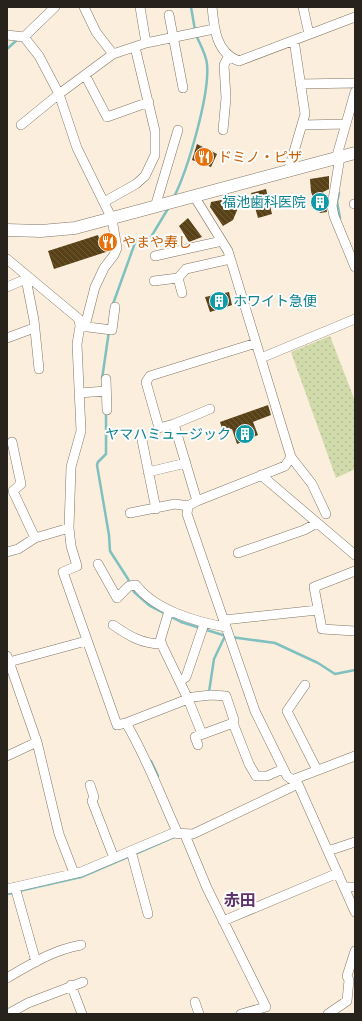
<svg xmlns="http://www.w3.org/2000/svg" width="362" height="1021" viewBox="0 0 362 1021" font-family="Jost,'Noto Sans JP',sans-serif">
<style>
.park{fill:url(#park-dots)}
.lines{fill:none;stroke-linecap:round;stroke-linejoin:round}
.stream{stroke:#7fc0c0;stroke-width:2.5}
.building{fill:url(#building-back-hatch)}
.minor-casing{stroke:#807565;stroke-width:10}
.tertiary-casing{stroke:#807565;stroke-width:13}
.minor{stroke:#fff;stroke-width:9}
.tertiary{stroke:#fff;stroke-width:12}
.labels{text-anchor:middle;stroke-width:4;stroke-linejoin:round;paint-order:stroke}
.food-label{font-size:14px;fill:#c56008;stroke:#fdfdfd;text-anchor:start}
.culture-label{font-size:14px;fill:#0d838f;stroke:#fdfdfd;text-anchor:end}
.quarter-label{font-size:16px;font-weight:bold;fill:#5d346a;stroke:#fdfdfd}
</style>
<defs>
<pattern id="park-dots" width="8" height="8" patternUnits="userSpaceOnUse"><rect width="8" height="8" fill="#d0daab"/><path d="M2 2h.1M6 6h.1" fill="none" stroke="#b3bb93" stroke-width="1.8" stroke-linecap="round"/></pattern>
<pattern id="building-back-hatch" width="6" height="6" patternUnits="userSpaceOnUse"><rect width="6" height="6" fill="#584017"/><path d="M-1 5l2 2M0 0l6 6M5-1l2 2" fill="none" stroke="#6c5938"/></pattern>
</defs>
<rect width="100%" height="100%" fill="#fbeedc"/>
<path class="park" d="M330,336L355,401V469L336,478L291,352Z"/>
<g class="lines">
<path class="stream" d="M191,7L195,30
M7,49L18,39
M339,193L337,202L340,218
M174,197C188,169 210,94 207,64C206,54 200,44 196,35
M113,304L136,240L151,237L169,207
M102,379L109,331
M106,412V454L98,462L97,465L109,535L110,551L128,579L134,592L150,606L181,622L226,636
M231,637L275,643L318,663L335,674L355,670
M209,692L214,659L225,636
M151,761L158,776
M135,854L174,837
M19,891L81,877L130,856
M7,894L14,893"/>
</g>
<path class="building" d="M197,144L217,154L211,167L192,160Z
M329,176V189L323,192L327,212L320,213L311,192L310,179Z
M266,189L272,214L258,218L251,193Z
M236,197L238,208L233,220L223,226L210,207L211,202Z
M188,218L202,237L189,242L179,226Z
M98,235L99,238L109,235L111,247L109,251L54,269L48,251Z
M229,292L232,305L210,312L205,297Z
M268,405L271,415L253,422L258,435L237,444L232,429L223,432L220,422Z"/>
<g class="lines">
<g class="minor-casing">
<path id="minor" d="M84,7L96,32L113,54
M140,7L146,43
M212,7C214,28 216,53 239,61L355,17
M303,7L309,34
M169,15L183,88
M7,35L24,37L39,56L59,94L77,148L112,219L117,248L114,255L104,268L95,287L85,326
M24,37L55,7
M85,75L107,117L149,102
M300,84L355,83
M21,125L59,94L113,54L146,43L214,29
M302,125L346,124
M223,130L226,98L224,65L228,57
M340,157L332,206L334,216L355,267
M336,159L355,92
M288,172L305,114L294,40
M194,196L228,251L291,457L285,466L197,501L188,506L187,514L255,711L287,776L298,784L355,912
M104,202L136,184L145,176L155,155V131L135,47
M354,204H355
M155,207L178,130
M155,256L222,241
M7,259L79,319L80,326L77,344L81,431L71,467L69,528L35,538L18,549L7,552
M26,279L34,320L39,369
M154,281L178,278
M7,287L26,279L27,276
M182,293L178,278L186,269L230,259
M80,326L112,330L115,307
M7,338L34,328
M261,358L355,319
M106,379L107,410
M79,393L106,391
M174,424L210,409
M141,435L156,509
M12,442L21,484L13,491L35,538
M291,457L312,484L326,514
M148,472L186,463
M261,475L355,555
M197,501L174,424L159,428L146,382L150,376L256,343
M130,513L175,504L188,506
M69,528L71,546L77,566L63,572L117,725L126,723C147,758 161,797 178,834
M238,553L304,530L317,523
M98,564L117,598L129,586L136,585C155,610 196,622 226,627
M355,571L314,587L322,629L355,631
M169,611L160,641L188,699L202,734
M224,620L318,610
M113,625C129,636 142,644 162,644
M7,656L37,742L59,834L74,873
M9,662L86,641
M180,681L186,677L204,624
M305,685L287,711L317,770
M126,723L193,697L211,695L226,696L234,720L233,723L249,764L256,776H267L283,769
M198,745L195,737L233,723
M7,756L37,742
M292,780L355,756
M90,785L94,797L92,801L114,858
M185,835L207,888L266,1007L241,1014
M131,851L148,914
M328,851L355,842
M15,887L36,962
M344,887H355
M7,889L81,872L173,833L193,834L298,784
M223,921L338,873
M7,978C31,964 53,950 81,945
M71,985L82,1014
M195,1002L199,1014
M8,1014L28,1003L83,982
M328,1014L347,1001L349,980L347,976L355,951"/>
</g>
<g class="tertiary-casing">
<path id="tertiary" d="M7,230L41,231L75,228L355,153"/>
</g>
<use href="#minor" class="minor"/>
<use href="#tertiary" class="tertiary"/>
</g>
<defs>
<g id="restaurant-disc" transform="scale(1)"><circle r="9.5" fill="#e8710a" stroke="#fdfdfd"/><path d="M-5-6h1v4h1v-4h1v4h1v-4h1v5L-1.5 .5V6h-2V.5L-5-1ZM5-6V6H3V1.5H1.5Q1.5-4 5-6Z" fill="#fff"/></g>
<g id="building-disc" transform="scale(1)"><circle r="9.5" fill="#0f9aa8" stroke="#fdfdfd"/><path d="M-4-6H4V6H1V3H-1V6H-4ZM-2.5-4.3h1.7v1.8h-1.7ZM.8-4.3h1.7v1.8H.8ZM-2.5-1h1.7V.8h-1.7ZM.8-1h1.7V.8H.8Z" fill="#fff"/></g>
</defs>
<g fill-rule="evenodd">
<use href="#restaurant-disc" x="204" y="157"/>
<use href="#building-disc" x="320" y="202"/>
<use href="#restaurant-disc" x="108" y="242"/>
<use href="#building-disc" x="219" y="301"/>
<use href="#building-disc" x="245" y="434"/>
</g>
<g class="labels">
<g class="food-label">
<text x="218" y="162">ドミノ・ピザ</text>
<text x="122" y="247">やまや寿し</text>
</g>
<g class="culture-label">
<text x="306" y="207">福池歯科医院</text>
<text x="233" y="306" text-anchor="start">ホワイト急便</text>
<text x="231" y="439">ヤマハミュージック</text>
</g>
<g class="quarter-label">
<text x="240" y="906">赤田</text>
</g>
</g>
<rect width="362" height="1021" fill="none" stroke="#27221b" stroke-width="16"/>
</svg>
